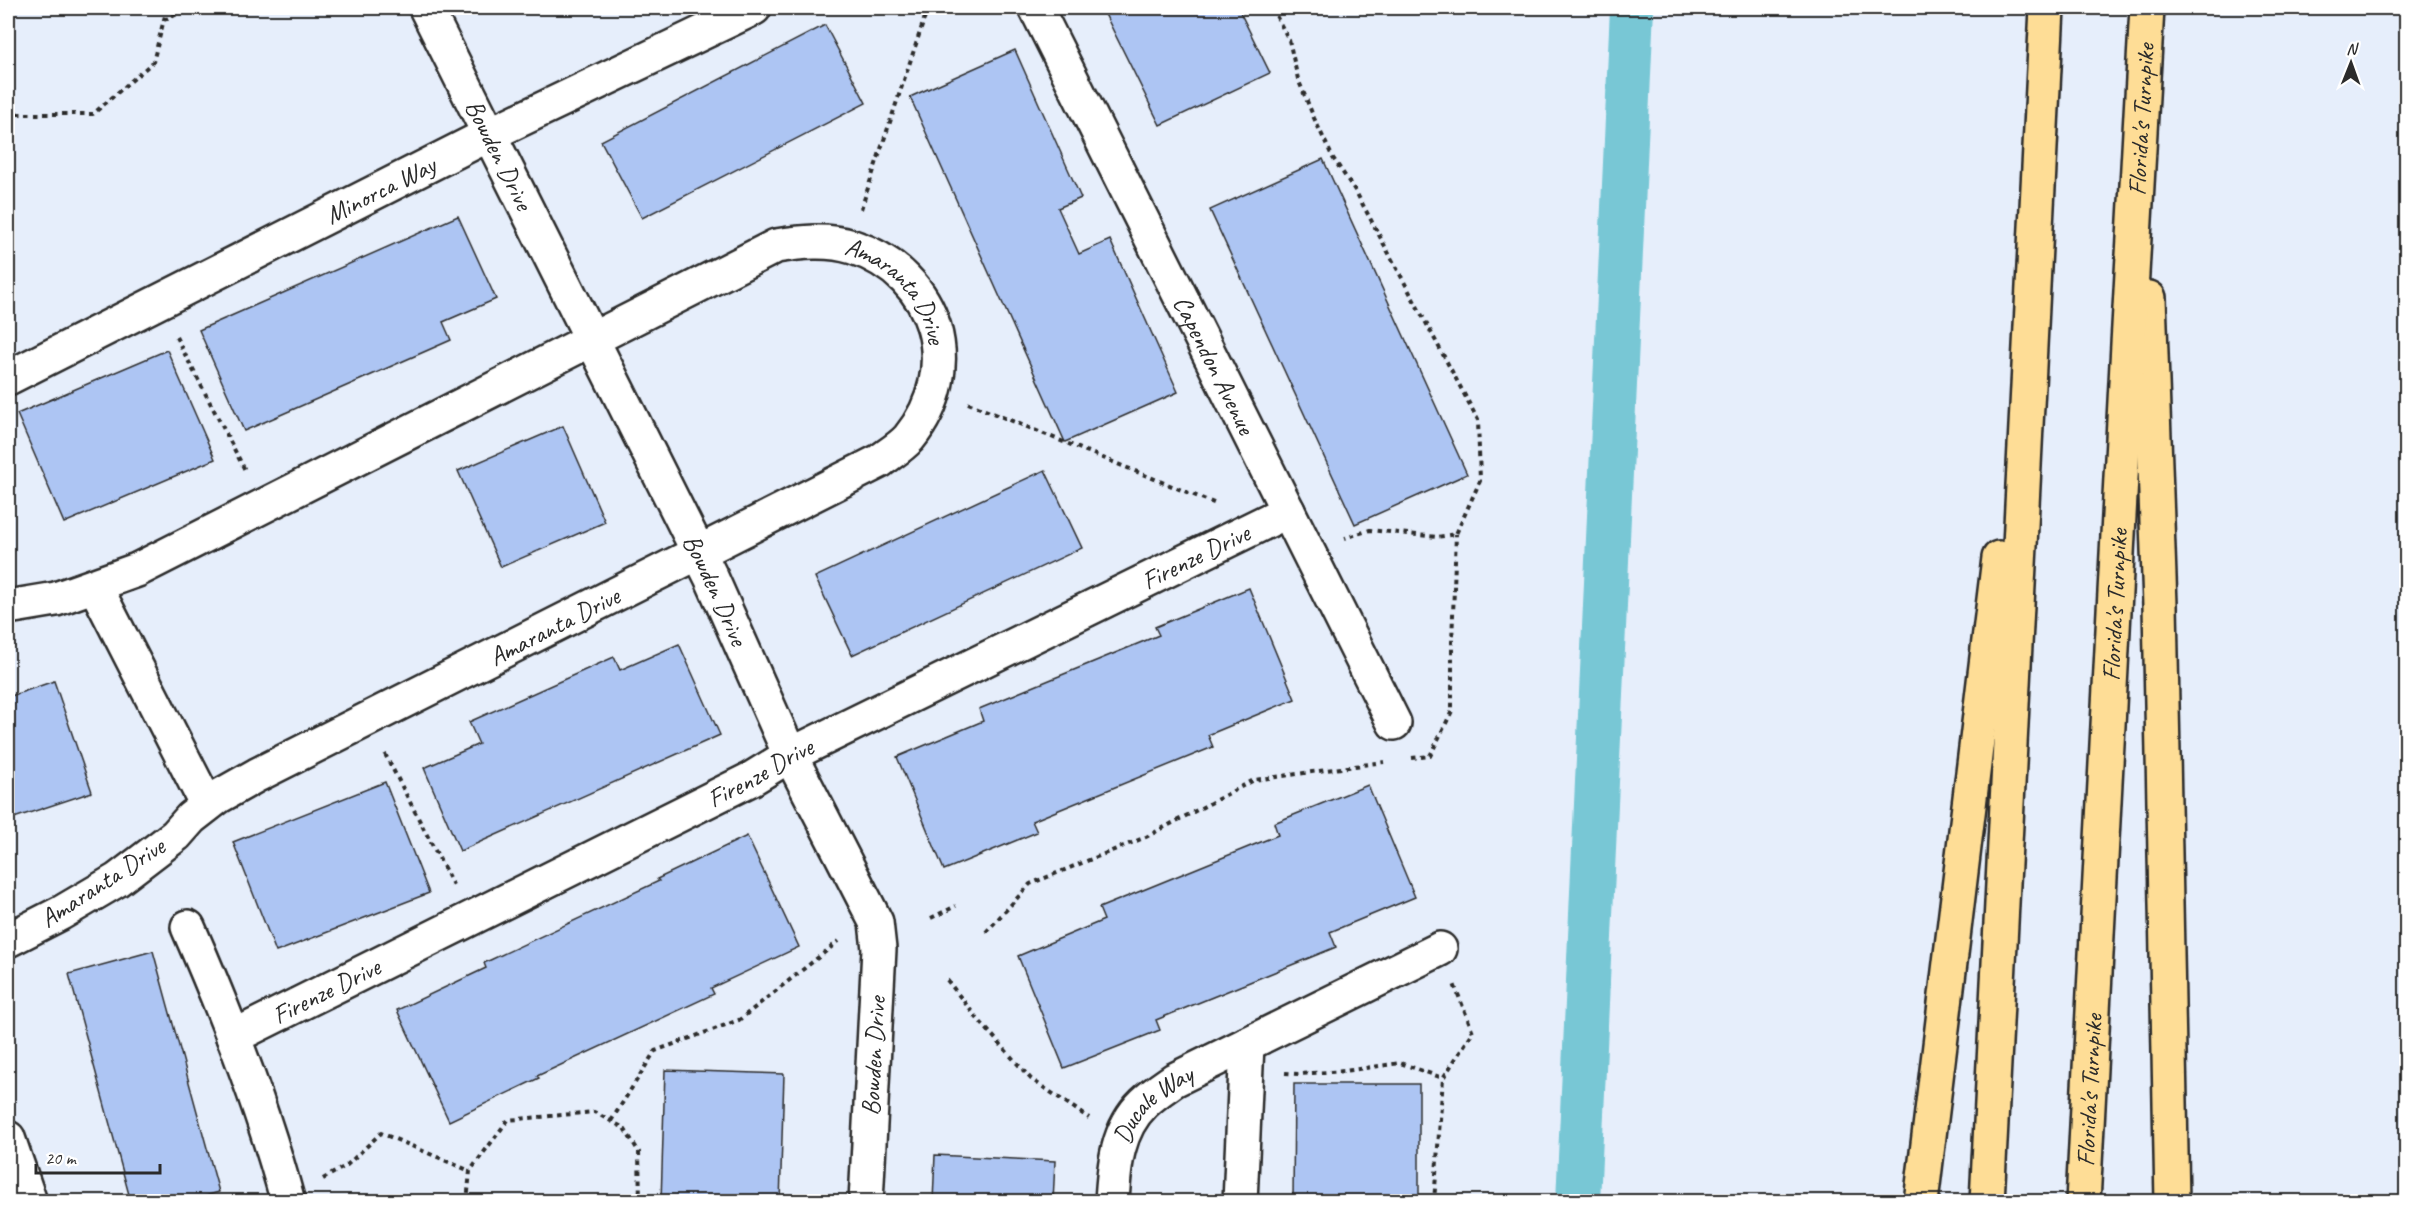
<svg xmlns="http://www.w3.org/2000/svg" width="2414" height="1209" viewBox="0 0 2414 1209" font-family="Caveat,sans-serif">
<style>
.lines{fill:none;stroke-linecap:round;stroke-linejoin:round}
.canal{stroke:#78c7d5;stroke-width:44}
.building{fill:#adc5f3;stroke:#2b2b2b;stroke-width:1.5}
.minor-casing{stroke:#2b2b2b;stroke-width:38}
.motorway-casing{stroke:#2b2b2b;stroke-width:38}
.path{stroke:#2b2b2b;stroke-width:4;stroke-dasharray:4.5 4.5;stroke-linecap:butt}
.minor{stroke:#fff;stroke-width:33}
.motorway{stroke:#fedd96;stroke-width:33}
.labels{text-anchor:middle;stroke-width:5;stroke-linejoin:round;paint-order:stroke}
.street-label{font-size:26px;fill:#2b2b2b;stroke:#fff}
</style>
<rect width="100%" height="100%" fill="#e6eefb"/>
<filter id="ink" filterUnits="userSpaceOnUse"><feTurbulence type="fractalNoise" baseFrequency=".0167" numOctaves="2"/><feDisplacementMap in="SourceGraphic" scale="12" xChannelSelector="R" yChannelSelector="G"/><feConvolveMatrix kernelMatrix="1 2 1 2 8 2 1 2 1" color-interpolation-filters="sRGB"/></filter>
<g filter="url(#ink)">
<g class="lines">
<path class="canal" d="M1578,1202L1632,8"/>
</g>
<path class="building" d="M1102,8H1238L1270,73L1160,125Z
M825,25L866,103L642,218L601,141Z
M1015,50L1081,198L1058,208L1079,254L1110,240L1178,392L1065,442L910,97Z
M1323,159L1467,474L1355,524L1210,210Z
M458,216L496,299L443,322L451,340L244,431L199,330Z
M167,350L215,459L64,523L17,414Z
M563,426L605,522L501,567L458,471Z
M1045,470L1082,548L852,655L815,577Z
M1249,588L1295,699L1208,735L1213,747L1032,821L1037,832L944,870L897,757L983,721L979,709L1159,635L1155,627Z
M679,644L720,735L460,851L424,768L479,744L469,722L614,657L620,670Z
M54,681L92,792L8,820V697Z
M385,782L429,893L276,952L233,842Z
M1368,785L1415,897L1330,932L1336,947L1156,1020L1160,1030L1064,1068L1018,956L1104,920L1099,908L1278,835L1274,823Z
M747,836L799,947L711,988L714,994L537,1076L539,1078L449,1121L397,1010L486,968L484,963L659,881L657,879Z
M153,951L219,1192L185,1202H131L69,974Z
M665,1070L784,1074L780,1202H661Z
M1294,1084H1419V1202H1293Z
M935,1155L1055,1161L1053,1202H933Z"/>
<g class="lines">
<g class="minor-casing">
<g id="minor">
<path id="s1" d="M426,8L711,577L790,755L876,922L879,949L866,1202"/>
<path id="s2" d="M1036,8L1394,723"/>
<path id="s3" d="M8,378L490,134L754,8"/>
<path d="M95,586L207,805"/>
<path id="s4" d="M8,607L56,599L137,570L776,246C801,242 828,239 853,247C938,275 965,369 909,438C901,447 889,454 880,461L257,775L218,797L191,818L176,835L117,880L61,913L8,940"/>
<path d="M188,927C227,1016 263,1108 288,1202"/>
<path id="s5" d="M233,1037L751,779L790,755L1288,511"/>
<path d="M8,1138L30,1202"/>
<path id="s6" d="M1112,1202C1114,1166 1117,1129 1144,1103C1153,1094 1164,1087 1174,1080L1440,949"/>
<path d="M1240,1202L1247,1044"/>
</g>
</g>
<g class="motorway-casing">
<g id="motorway">
<path d="M2149,298L2160,605L2172,1202"/>
<path d="M1921,1202L1999,558"/>
<path d="M1987,1202L2047,8"/>
<path id="s7" d="M2083,1202L2128,344L2147,8"/>
</g>
</g>
<path class="path" d="M1272,8L1289,40L1298,79L1314,118L1333,158L1356,192L1478,420L1480,481L1456,534L1437,537L1370,530L1345,538
M164,20L191,8
M8,114H93L153,62L167,8
M861,209L928,8
M176,337L246,472
M968,403L1216,504
M385,754L453,885
M1412,758L1430,756L1452,711V642L1456,534
M931,918L956,906
M986,932L1030,884L1146,837L1254,780L1384,762
M947,980L976,1017L1031,1079L1089,1118
M1285,1073L1298,1074L1345,1071L1400,1063L1443,1078
M611,1121L655,1051L739,1020L839,941
M323,1179L347,1165L381,1133L470,1171
M238,1202L248,1196
M467,1202L470,1171L508,1120L594,1112L624,1128L639,1152L640,1202
M1434,1202L1443,1078L1473,1032L1454,984"/>
<use href="#minor" class="minor"/>
<use href="#motorway" class="motorway"/>
</g>
</g>
<g class="labels">
<g class="street-label">
<text dy="9" stroke="none"><textPath href="#s7" startOffset="1084">Florida's Turnpike</textPath></text>
<text dy="9" stroke="none"><textPath href="#s1" startOffset="164">Bowden Drive</textPath></text>
<text dy="9" stroke="none"><textPath href="#s3" startOffset="417">Minorca Way</textPath></text>
<text dy="9" stroke="none"><textPath href="#s4" startOffset="993">Amaranta Drive</textPath></text>
<text dy="9" stroke="none"><textPath href="#s2" startOffset="399">Capendon Avenue</textPath></text>
<text dy="9" stroke="none"><textPath href="#s5" startOffset="1076">Firenze Drive</textPath></text>
<text dy="9" stroke="none"><textPath href="#s1" startOffset="650">Bowden Drive</textPath></text>
<text dy="9" stroke="none"><textPath href="#s7" startOffset="598">Florida's Turnpike</textPath></text>
<text transform="translate(554 626) rotate(-27)" y="9">Amaranta Drive</text>
<text dy="9" stroke="none"><textPath href="#s5" startOffset="590">Firenze Drive</textPath></text>
<text transform="translate(102 882) rotate(-33)" y="9">Amaranta Drive</text>
<text dy="9" stroke="none"><textPath href="#s5" startOffset="104">Firenze Drive</textPath></text>
<text transform="translate(873 1056) rotate(-87)" y="9">Bowden Drive</text>
<text dy="9" stroke="none"><textPath href="#s7" startOffset="112">Florida's Turnpike</textPath></text>
<text dy="9" stroke="none"><textPath href="#s6" startOffset="112">Ducale Way</textPath></text>
</g>
</g>
<rect width="2414" height="1209" fill="none" stroke="#fff" stroke-width="30"/>
<rect x="15" y="15" width="2384" height="1179" fill="none" stroke="#2b2b2b" stroke-width="2" filter="url(#ink)"/>
<g transform="translate(2351 63) rotate(1)" stroke="#ffffff" stroke-width="4.5" paint-order="stroke">
<path d="M0-4.5L10 22L0 15L-10 22Z" fill="#2b2b2b"/>
<text y="-9" font-size="16" font-weight="bold" text-anchor="middle" fill="#2b2b2b">N</text>
</g>
<path d="M36 1164v9h124v-9" fill="none" stroke="#2b2b2b" stroke-width="3"/>
<text x="45" y="1164" font-size="18" fill="#2b2b2b" stroke="#ffffff" stroke-width="4.5" paint-order="stroke">20 m</text>
</svg>
